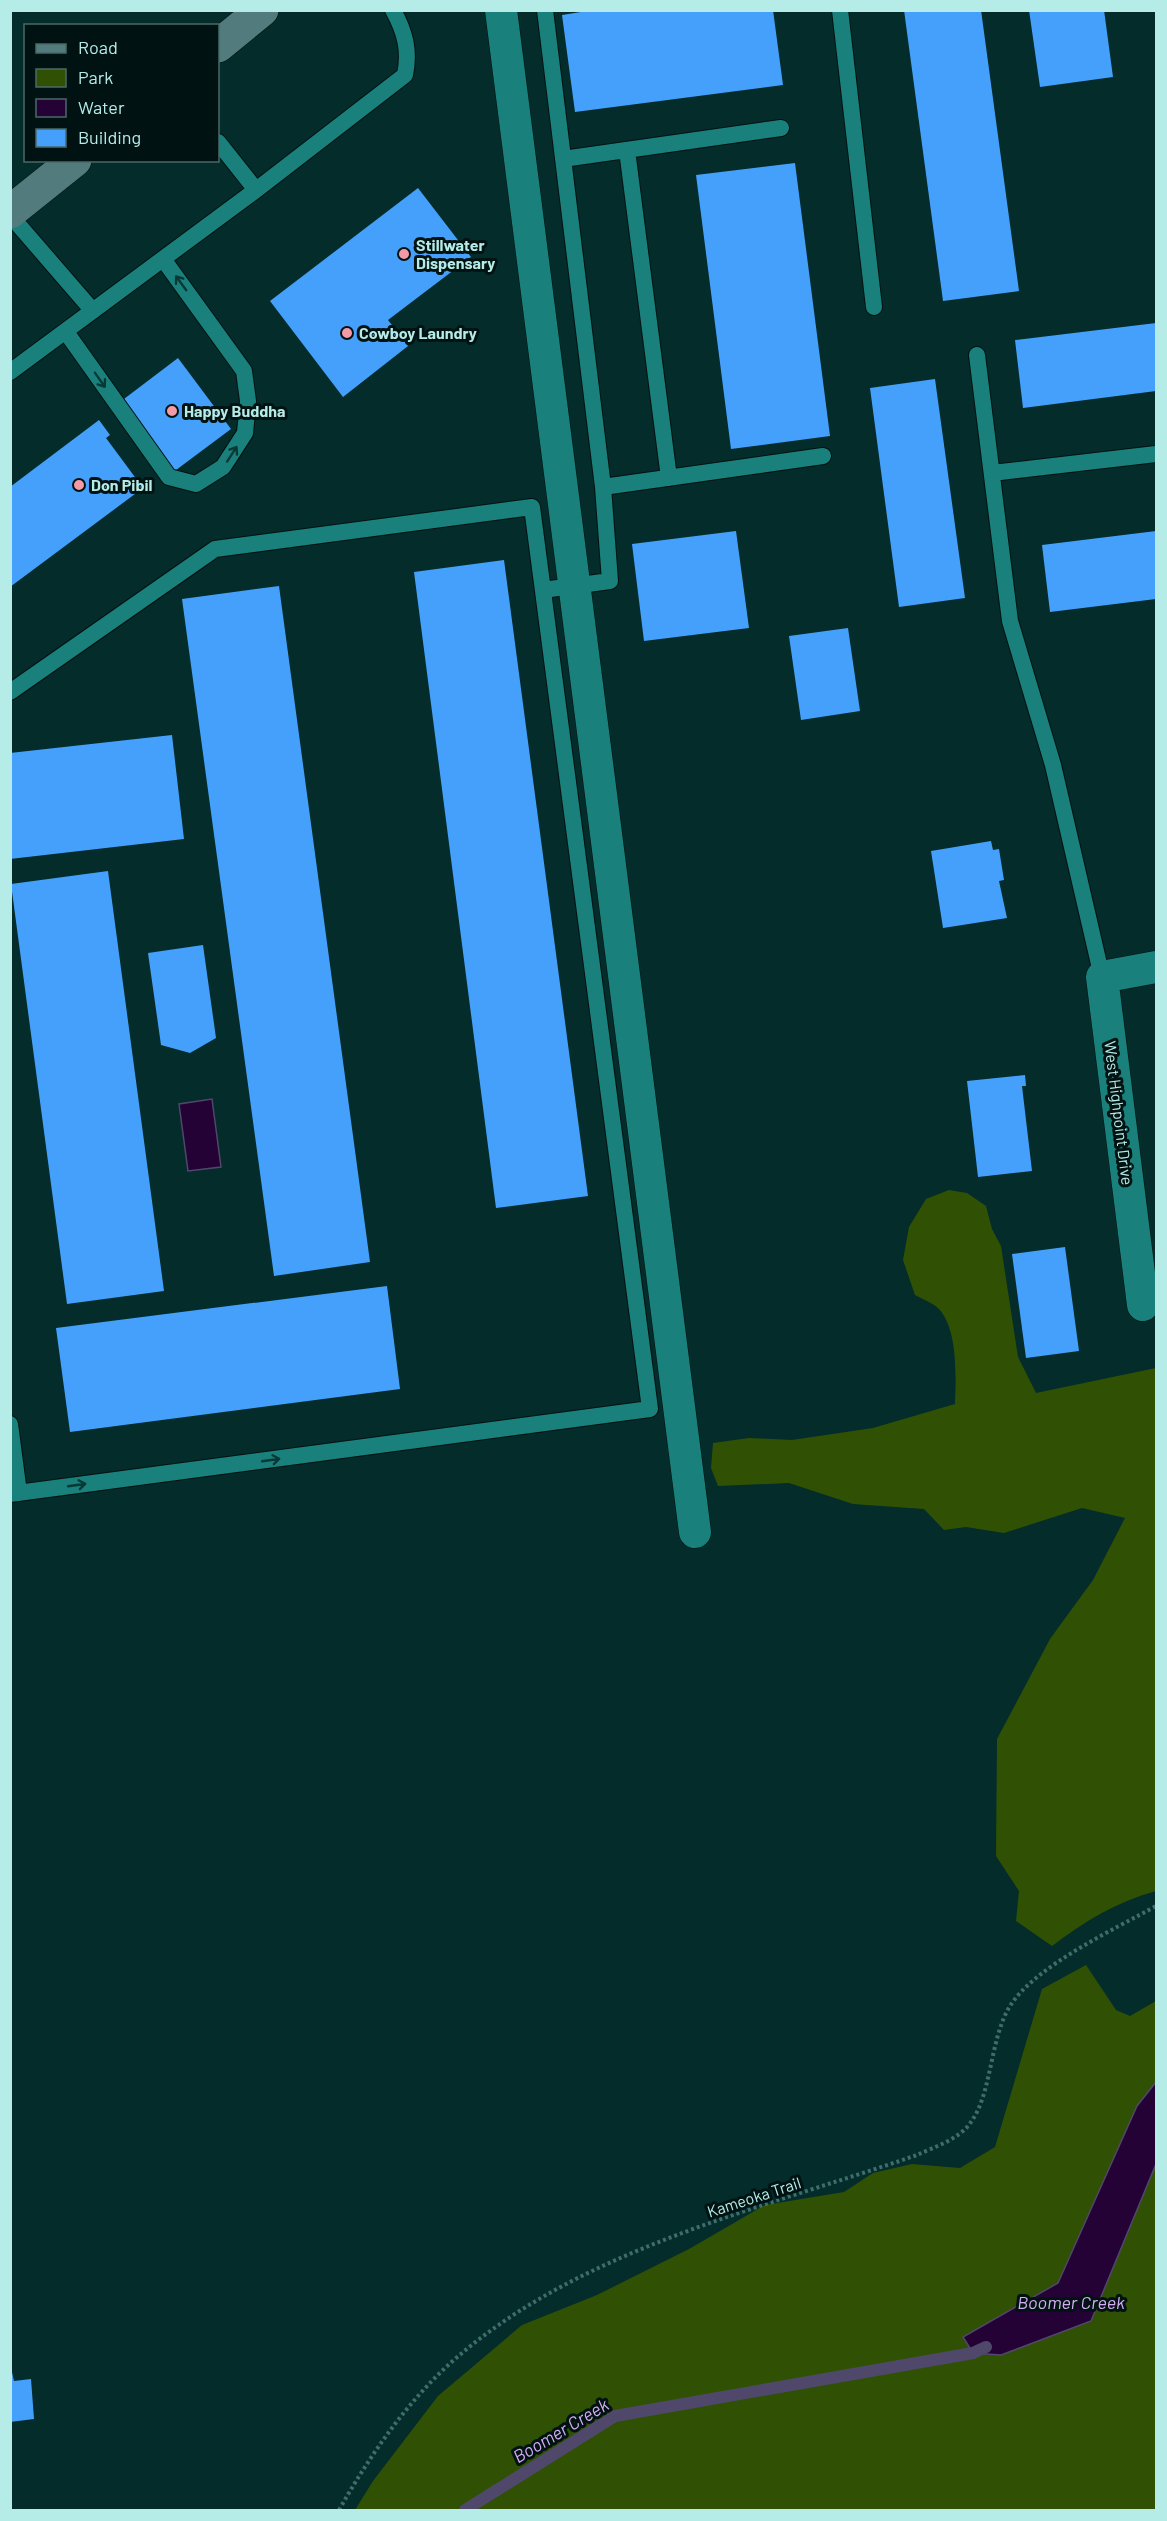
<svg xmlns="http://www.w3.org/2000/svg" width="1167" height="2521" viewBox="0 0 1167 2521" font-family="Barlow,sans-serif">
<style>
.green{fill:#305104}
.water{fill:#240235;stroke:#50486b;stroke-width:1.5}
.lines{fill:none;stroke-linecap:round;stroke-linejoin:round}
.stream{stroke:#50486b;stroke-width:12}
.building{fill:#45a0fb}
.lane-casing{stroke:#031211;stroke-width:18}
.street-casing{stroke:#031211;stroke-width:33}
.secondary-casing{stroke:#031211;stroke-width:34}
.path{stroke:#3f6d6b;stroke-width:4;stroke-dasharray:3 3;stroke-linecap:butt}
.lane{stroke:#19807c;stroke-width:16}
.street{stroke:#19807c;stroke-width:32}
.secondary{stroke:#517b7d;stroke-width:33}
.oneway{stroke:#093937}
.poi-dot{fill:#f49aa6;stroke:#001312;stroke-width:2}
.labels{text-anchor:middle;stroke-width:6;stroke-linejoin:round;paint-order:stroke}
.poi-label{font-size:16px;font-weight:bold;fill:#b6ece8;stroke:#001312;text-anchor:start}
.street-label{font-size:16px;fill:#b6ece8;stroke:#001312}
.water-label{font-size:18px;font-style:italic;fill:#d9acf7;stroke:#001312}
</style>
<rect width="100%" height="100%" fill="#032c2b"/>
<path class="green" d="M949,1190L967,1193L986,1206L992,1229L1001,1246L1018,1357L1036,1393L1156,1368V1891C1116,1902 1085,1921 1052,1946L1016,1921L1019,1891L996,1856L997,1739L1050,1639L1093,1580L1125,1518L1082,1508L1004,1533L966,1527L944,1530L924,1509L853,1504L789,1483L718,1486L711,1468L713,1443L749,1438L792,1440L873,1428L955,1404C956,1377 958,1330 939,1309C933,1303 922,1299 915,1295L903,1260L909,1227L926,1199Z
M1086,1965L1116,2010L1130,2016L1156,2001V2082L1137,2106L1058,2283L963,2337L1091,2321L1156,2164V2510H355L373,2481L438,2396L522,2325L597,2295L689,2249L765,2205L844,2192L873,2173L912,2164L960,2168L995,2147L1042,1989Z"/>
<path class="water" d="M212,1099L221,1167L188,1171L179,1104Z
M1156,2082V2164L1091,2321L1001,2355L973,2353L963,2337L1058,2283L1137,2106Z"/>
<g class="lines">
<path class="stream" d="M465,2510L615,2416L973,2353L986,2347"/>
</g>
<path class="building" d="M593,10H773L783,85L575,112L562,15Z
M904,10H981L1019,291L943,301Z
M1029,10H1104L1113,77L1040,87Z
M795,163L830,436L731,449L696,175Z
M418,188L471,257L388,320L408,346L343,397L270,301Z
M1156,323V391L1023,408L1015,340Z
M178,358L231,429L172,473L120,402Z
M935,379L965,598L899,607L870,388Z
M99,420L110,435L106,438L143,488L10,587V487Z
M736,531L749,628L644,641L632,544Z
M1156,531V599L1050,612L1042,545Z
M504,560L588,1196L496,1208L414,572Z
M279,586L370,1262L274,1276L182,599Z
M848,628L860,711L801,720L789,636Z
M172,735L184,839L10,859V753Z
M991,841L993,850L999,849L1004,880L999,881L1007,918L943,928L931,851Z
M108,871L164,1291L67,1304L11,884Z
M203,945L216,1038L190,1053L161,1045L148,953Z
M1025,1075L1026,1086H1022L1032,1171L978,1177L967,1081Z
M1065,1247L1079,1351L1026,1358L1012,1254Z
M387,1286L400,1389L70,1432L56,1328Z
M10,2363L14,2381L31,2379L34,2419L10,2422Z"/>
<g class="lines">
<g class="lane-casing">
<path id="lane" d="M545,10L603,487L823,456
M840,10L874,307
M218,142L256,190
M627,150L669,478
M563,159L781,128
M10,215L93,311
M66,332L169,477L196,484L223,467L245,433L248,401L244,371L163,259
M977,355L1010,621L1053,765L1102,977
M10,372L256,190L405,75C410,50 405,32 393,10
M992,473L1156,454
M543,590L610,581L603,487
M10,692L215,549L532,507L650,1409L10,1494
M10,1424L19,1493"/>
</g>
<g class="street-casing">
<path id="street" d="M501,10L695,1532
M1143,1305L1102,977L1156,967"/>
</g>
<g class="secondary-casing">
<path id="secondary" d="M218,46L262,10
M10,212L75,160"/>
</g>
<path class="path" d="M339,2510C368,2459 401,2410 444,2369C570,2251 758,2210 917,2155C934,2147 960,2139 971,2122C992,2093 990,2038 1010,2006C1035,1966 1115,1929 1156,1906"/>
<use href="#lane" class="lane"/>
<use href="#street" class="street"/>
<use href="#secondary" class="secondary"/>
</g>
<defs><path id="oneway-shaft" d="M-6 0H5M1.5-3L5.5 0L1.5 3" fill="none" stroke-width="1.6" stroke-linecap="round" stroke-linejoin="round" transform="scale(1.5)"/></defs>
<g class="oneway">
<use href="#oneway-shaft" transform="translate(181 283) rotate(-126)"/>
<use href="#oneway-shaft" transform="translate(100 380) rotate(55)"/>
<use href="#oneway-shaft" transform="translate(232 454) rotate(-57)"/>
<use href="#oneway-shaft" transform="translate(271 1460) rotate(-8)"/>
<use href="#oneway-shaft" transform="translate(77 1485) rotate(-8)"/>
</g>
<g class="poi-dot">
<circle cx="404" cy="254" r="6"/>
<circle cx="347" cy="333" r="6"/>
<circle cx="172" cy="411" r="6"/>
<circle cx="79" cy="485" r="6"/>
</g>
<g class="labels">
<g class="poi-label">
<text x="416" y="251">Stillwater<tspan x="416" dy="18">Dispensary</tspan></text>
<text x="359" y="339">Cowboy Laundry</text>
<text x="184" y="417">Happy Buddha</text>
<text x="91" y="491">Don Pibil</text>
</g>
<g class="street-label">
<text transform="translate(1119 1113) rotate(83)" y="6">West Highpoint Drive</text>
<text transform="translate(754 2197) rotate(-18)" y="6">Kameoka Trail</text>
</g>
<g class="water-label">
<text x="1071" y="2309">Boomer Creek</text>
<text transform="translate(561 2431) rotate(-31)" y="6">Boomer Creek</text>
</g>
</g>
<rect width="1167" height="2521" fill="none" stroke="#b6ece8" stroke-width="24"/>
<rect x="24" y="24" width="195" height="138" fill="#001312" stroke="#496a68" stroke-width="1.5"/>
<rect x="36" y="44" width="30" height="9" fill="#517b7d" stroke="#496a68" stroke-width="1.5"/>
<text x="78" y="54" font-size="18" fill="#b6ece8">Road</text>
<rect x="36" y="69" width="30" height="18" fill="#305104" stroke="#496a68" stroke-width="1.5"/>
<text x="78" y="84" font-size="18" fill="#b6ece8">Park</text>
<rect x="36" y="99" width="30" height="18" fill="#240235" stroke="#496a68" stroke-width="1.5"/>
<text x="78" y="114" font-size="18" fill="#b6ece8">Water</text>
<rect x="36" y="129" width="30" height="18" fill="#45a0fb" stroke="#496a68" stroke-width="1.5"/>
<text x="78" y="144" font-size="18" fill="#b6ece8">Building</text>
</svg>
